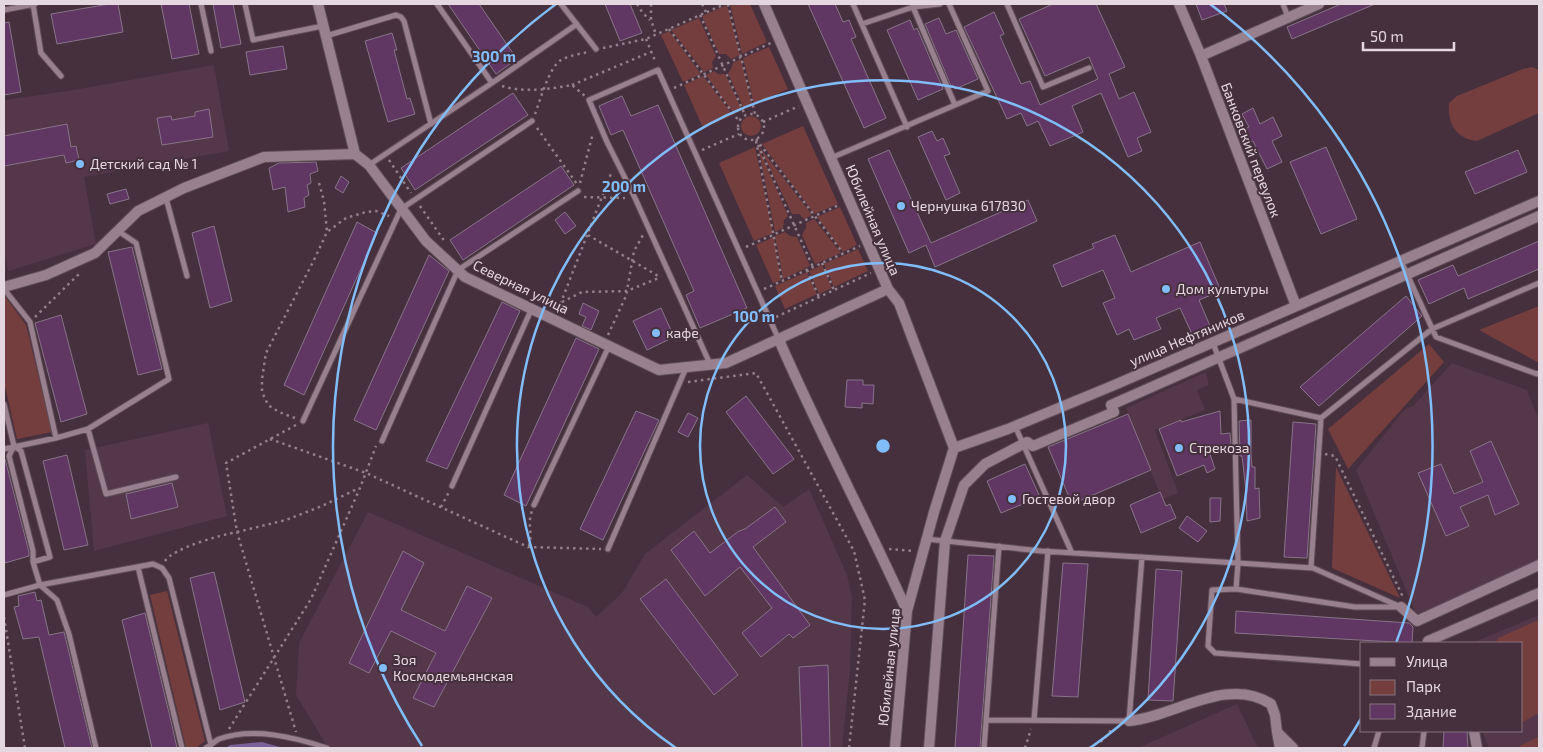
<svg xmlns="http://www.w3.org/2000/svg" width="1543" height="752" viewBox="0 0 1543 752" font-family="'Exo 2',sans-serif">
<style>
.built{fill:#543849}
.green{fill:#743e3e}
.water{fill:#7a6197}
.building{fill:#603763;stroke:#877488}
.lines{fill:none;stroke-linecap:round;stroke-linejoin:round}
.lane-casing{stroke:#5f4d58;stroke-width:7}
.street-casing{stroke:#5f4d58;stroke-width:12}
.path{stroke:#917f8a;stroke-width:2.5;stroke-dasharray:2.5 4;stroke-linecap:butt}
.lane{stroke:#99808e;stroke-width:5}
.street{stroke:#99808e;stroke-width:10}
.ring{fill:none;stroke:#80bdfa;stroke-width:2.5}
.poi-dot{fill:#80bdfa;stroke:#46303d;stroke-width:2}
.labels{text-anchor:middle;stroke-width:4;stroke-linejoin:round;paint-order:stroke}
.street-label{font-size:14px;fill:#e5d7df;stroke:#46303d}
.poi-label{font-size:14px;fill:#e5d7df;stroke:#46303d;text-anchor:start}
.centre{fill:#80bdfa;stroke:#46303d;stroke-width:2.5}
.ring-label{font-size:15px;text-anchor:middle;font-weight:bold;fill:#80bdfa;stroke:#46303d;stroke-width:4;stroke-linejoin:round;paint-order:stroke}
</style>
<rect width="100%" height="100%" fill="#46303d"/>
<path class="built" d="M214,65L229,151L84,177L96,244L8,271L4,250V100L68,91Z
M1452,363L1527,390L1539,420V562L1417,616L1356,470L1404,410L1413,406Z
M1206,372L1209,385L1197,390L1205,410L1155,430L1178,493L1162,499L1126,408Z
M208,423L227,516L94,551L85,450Z
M747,475L783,507L809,489L847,575L852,597L850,670L842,748H337L327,746L296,695L299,643L368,512L588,607L596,617L622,593L645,554Z
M1539,615V748H1489L1482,731H1522V643H1472Z
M1237,704L1258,748H1138Z"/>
<path class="green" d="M730,4H750L767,42L742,54Z
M727,5L740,55L731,59L726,54H719L702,16Z
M699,18L716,56L712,62L713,68L704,72L671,30Z
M669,31L701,74L683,82L661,35Z
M769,47L788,89L754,104L743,58Z
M741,59L752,105L744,109L728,73L731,69L733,63Z
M1532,67L1539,70V113L1477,141C1456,139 1447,123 1449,103L1457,96L1523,69Z
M714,71L718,74H725L742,110L734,114L706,75Z
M703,76L733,115L703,128L684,85Z
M741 126a10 10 0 1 1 20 0a10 10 0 1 1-20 0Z
M803,126L838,204L814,214L762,144Z
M758,146L788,216L784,220L783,228L775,232Z
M759,146L812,215L804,219L799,214H792Z
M755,147L773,233L754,241L719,163Z
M840,207L857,245L843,252L817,217Z
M814,219L841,253L815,264L802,235L806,228V223Z
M785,232L790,236L797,237L810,266L783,279L775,236Z
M774,237L781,280L773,283L756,245Z
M858,249L868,271L834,287L824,264Z
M822,265L832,288L819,294L809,271Z
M807,272L817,294L785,309L775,286Z
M4,295L26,325L52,432L17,439L4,382Z
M1539,306V363L1479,330Z
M1429,344L1444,362L1348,469L1328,429Z
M1336,467L1400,598L1332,568Z
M167,591L205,741L196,748H186L150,595Z
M1539,620V713L1522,722V643H1496L1498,638Z
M1539,736V748H1521L1520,746Z"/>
<path class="water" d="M262,742L283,748H226L230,745Z"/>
<path class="building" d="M109,4H118L123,32L57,44L51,14Z
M161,4H189L199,54L172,59Z
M213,4H233L241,44L221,48Z
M448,4H479L517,59L496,74Z
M605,4H630L642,33L620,41Z
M808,4H835L843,22L849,20L856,37L851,39L886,118L864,128Z
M1053,4H1096L1125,67L1109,74L1119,99L1134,92L1151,132L1137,138L1142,151L1128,157L1101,93L1072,106L1083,132L1050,146L1038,121L1027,126L1021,113L1007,119L964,27L994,12L1004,34L1000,36L1021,84L1030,81L1040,105L1098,79L1089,57L1045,76L1019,19Z
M1196,4H1224L1227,11L1202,20Z
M1341,4H1375L1292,39L1287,27Z
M939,18L946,34L956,30L978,79L955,89L953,85L951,86L925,24Z
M910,20L914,30L917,28L943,89L918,100L887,30Z
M9,22L21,92L4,95V23Z
M392,33L397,50H394L407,99L410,98L415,114L388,122L365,41Z
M283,46L287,69L250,75L246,52Z
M513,93L528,115L415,190L401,168Z
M622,96L631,116L658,105L747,308L700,328L686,295L694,291L623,130L611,135L599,106Z
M1253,108L1260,124L1273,117L1282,136L1272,141L1282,162L1267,169L1253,141L1246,144L1240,132L1249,127L1242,114Z
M209,109L213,137L162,145L157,118L171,116L172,120L195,116V112Z
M67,124L71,147L76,146L79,160L66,163L64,155L4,166V136Z
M932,131L937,141L943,138L950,154L944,156L960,193L946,200L918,137Z
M1326,147L1357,219L1321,234L1290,162Z
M889,150L931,243L1028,200L1037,221L935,267L926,245L909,253L868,159Z
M1518,150L1527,172L1475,194L1465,172Z
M316,162L318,171L310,174L311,183L307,185L309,195L304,198L305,207L288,212L285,187L273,190L269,168L279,163Z
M561,166L574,185L463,260L450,240Z
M341,176L349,182L343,193L335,188Z
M126,189L129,199L110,204L107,194Z
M565,212L576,226L565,234L555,220Z
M357,222L377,233L304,395L284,385Z
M214,226L232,301L210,308L192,233Z
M1115,235L1131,272L1200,242L1221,291L1199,300L1210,326L1192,334L1180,308L1156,318L1161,329L1134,340L1129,329L1117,335L1103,303L1115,298L1103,270L1062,287L1053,265L1094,248L1092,244Z
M1539,241V269L1468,299L1464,288L1429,304L1418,280L1453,265L1458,276Z
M132,247L162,369L138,375L108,252Z
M429,255L449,271L376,430L354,420Z
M1406,296L1422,316L1319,406L1300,387Z
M502,302L520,311L447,469L426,461Z
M583,303L599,311L591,330L582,326L586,317L579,314Z
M661,308L674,337L647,350L633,321Z
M61,315L87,414L61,422L35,323Z
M576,338L599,349L526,506L504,495Z
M847,380H863V385H874L873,404L862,403V408L845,407Z
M746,396L794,459L773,474L726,412Z
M636,411L659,420L603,540L580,529Z
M1220,411L1221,434L1230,433L1231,446L1208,448L1215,469L1207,473L1204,465L1177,476L1159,429L1181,420V422Z
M688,413L698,418L688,437L678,432Z
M1128,414L1151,470L1072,504L1048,447Z
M1251,420V455L1252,467H1255V489L1259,488L1260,518L1247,521L1246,491L1242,456H1240L1239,421Z
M1293,422L1316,424L1307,558L1284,557Z
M1491,441L1519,504L1495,515L1488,495L1460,507L1469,526L1446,536L1418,473L1441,464L1454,494L1483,482L1470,451Z
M67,455L88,545L64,550L43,461Z
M4,459H5L29,552V556L5,563L4,557Z
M1025,464L1040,497L1001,513L987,481Z
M172,483L178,507L131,519L126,494Z
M1160,492L1166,506L1170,504L1176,518L1141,533L1130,505Z
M1210,498H1221L1220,521L1210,522Z
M775,507L786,522L753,547L810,625L793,638L789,634L761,657L742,633L772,608L740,567L705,596L671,550L694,531L710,553L739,531L745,529Z
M1187,516L1207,531L1198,542L1179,528Z
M403,551L424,563L401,610L445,631L467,586L492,598L434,707L413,698L436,653L391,631L369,673L349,663Z
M968,555L994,556L980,748H955Z
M1063,563L1088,564L1078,697L1052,696Z
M1156,569L1182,571L1173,701L1148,700Z
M214,572L245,702L220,710L190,578Z
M666,579L738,675L714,695L640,599Z
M35,592L37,601L41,600L49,635L64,632L92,748H65L39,637L23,639L14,607L19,606L18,596Z
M1236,611L1409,623L1413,627L1412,643L1235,633Z
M145,613L170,717L177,748H152L122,620Z
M828,665L830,748H802L799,667Z
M1444,731H1467L1468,748H1443Z"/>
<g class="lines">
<g class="lane-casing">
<path id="lane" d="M33,4L41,53L61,76
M201,4L211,51
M245,4L253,40L323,26
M561,4L596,49
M853,4L907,127
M1007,4L1043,87L1089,68
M1283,4L1288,17
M913,7L955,105
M4,10L35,4
M862,24L913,7L940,4
M326,36L396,15L401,17L404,21L431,124
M492,83L577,24
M831,158L988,91L949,4
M369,165L492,83L437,4
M166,198L187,276
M1401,261L1436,337L1537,374L1539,373
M4,289L30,322L56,438
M710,364L635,198L607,142L589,100L658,70L779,340
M1234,399L1321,418L1432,329L1539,283
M4,404L14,446L21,451L50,557L33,562L40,585L57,600L69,634L96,748
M303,421L401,209L532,121
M1015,426L1072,553
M88,429L106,494L176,477
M382,441L458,270L578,191
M14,446L9,456L33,551V562
M4,449L56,438L88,429L169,379L136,243L118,231
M452,486L532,308
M534,505L609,346
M926,539L1041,551L1238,563L1234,399L1213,343
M608,549L686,368
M1238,563L1313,568L1401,607H1355L1236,589Z
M138,567L182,748
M1311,567L1321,418
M1236,589L1212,590L1208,646L1215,653L1362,664
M4,595L40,585L153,564L162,568L169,578L211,745
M986,720L1129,721L1142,557
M1034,720L1048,551
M206,748C211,745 215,741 219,739C253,727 294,737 327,748
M984,748L999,546
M1374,748L1379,731
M1422,748L1424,731"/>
</g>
<g class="street-casing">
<path id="street" d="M318,4L355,154L369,165L426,241L465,277L659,370L726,363L888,289
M764,4L888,289L899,303L954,448
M1179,4L1201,56L1296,306
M1201,56L1319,4
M4,287L46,275L95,253L138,211L184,188L264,157L355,154
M779,340C819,432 866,520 907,611
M954,448L1008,429L1112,386L1539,201
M1401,607L1417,621L1539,565
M1429,643L1428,641L1539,593
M1129,721C1174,717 1227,675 1271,704L1275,715L1277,732L1293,748
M1474,731L1477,748
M1277,732L1280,748
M895,748L907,611L934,512L954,448
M929,748L945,541L964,485L985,464L1027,442L1033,446L1114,412L1111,405L1539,216"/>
</g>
<path class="path" d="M637,4L642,12L650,20
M651,4V20L656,35
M702,4L706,12
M728,4L755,114
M700,15L745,115
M669,29L739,121
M646,39L656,63
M603,48L646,39L725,4
M572,85L651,52
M502,86C524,93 550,89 572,85L585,96
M674,88L771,43
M738 127a13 13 0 1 1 26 0a13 13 0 1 1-26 0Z
M535,114C540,101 549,67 561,60C568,56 579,54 588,52
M763,122L799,106
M537,128L577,184
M756,139L843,253
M756,141L782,281
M758,145L813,267
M702,150L739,134
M389,160L411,193
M319,183L324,201L327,232
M580,183L593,133
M584,197L625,198
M420,206L445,242
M588,235L660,277
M746,247L839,205
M822,263L834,290
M807,270L819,297
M764,289L860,246
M562,302L582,292L627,291L661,277
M558,310L612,171
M35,317L81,272
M776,317L871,273
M608,335L626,296L634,251L643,235
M688,382L756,373L854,551L865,600L849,748
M295,418L279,412L268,405L262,392V379L266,353L314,260L327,232L346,218L366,212L376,211L389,216
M296,425L226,463L237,532L286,520L322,506L359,488
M270,439L366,473L528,547L601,549
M1325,454L1335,456L1403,597
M441,507L449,492
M529,546C533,534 527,523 532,511
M889,549L914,551
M165,561C173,548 221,535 237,532L296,732
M4,617L25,748
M229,729L311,599L360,488L376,446
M1025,748L1031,729
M1089,748L1103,740L1112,729"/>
<use href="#lane" class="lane"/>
<use href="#street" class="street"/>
</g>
<g class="ring">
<circle cx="883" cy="446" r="183"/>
<path d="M676 748A366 366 0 1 1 1090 748"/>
<path d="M1362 717A550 550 0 0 1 1344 746M422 746A550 550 0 0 1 556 4M1210 4A550 550 0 0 1 1396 643"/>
</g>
<g class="poi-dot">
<circle cx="80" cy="164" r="5"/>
<circle cx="901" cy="206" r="5"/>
<circle cx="1166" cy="289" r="5"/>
<circle cx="656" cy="333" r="5"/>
<circle cx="1179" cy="448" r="5"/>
<circle cx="1012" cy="499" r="5"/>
<circle cx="383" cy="668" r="5"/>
</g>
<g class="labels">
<g class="street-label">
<text transform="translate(1251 150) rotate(69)" y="5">Банковский переулок</text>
<text transform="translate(873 220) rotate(67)" y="5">Юбилейная улица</text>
<text transform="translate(521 287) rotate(26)" y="5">Северная улица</text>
<text transform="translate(1187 338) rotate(-23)" y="5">улица Нефтяников</text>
<text transform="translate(889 667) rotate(-84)" y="5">Юбилейная улица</text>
</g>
<g class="poi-label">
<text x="90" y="169">Детский сад № 1</text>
<text x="911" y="211">Чернушка 617830</text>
<text x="1176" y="294">Дом культуры</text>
<text x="666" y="338">кафе</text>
<text x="1189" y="453">Стрекоза</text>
<text x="1022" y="504">Гостевой двор</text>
<text x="393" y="665">Зоя<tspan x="393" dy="16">Космодемьянская</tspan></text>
</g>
</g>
<circle cx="883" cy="446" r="8" class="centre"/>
<g class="ring-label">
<text x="494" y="62">300 m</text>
<text x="624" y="192">200 m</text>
<text x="754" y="322">100 m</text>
</g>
<rect width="1543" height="752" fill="none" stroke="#e5d7df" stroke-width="10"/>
<rect x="1360" y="642" width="162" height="90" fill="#46303d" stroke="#86737e"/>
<rect x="1370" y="658" width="25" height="8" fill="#99808e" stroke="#86737e"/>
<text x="1406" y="667" font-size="15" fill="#e5d7df">Улица</text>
<rect x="1370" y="680" width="25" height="15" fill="#743e3e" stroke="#86737e"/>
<text x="1406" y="692" font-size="15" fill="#e5d7df">Парк</text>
<rect x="1370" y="704" width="25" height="15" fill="#603763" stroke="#86737e"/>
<text x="1406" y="717" font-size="15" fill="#e5d7df">Здание</text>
<path d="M1363 42v8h91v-8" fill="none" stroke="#e5d7df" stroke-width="2.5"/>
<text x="1370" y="42" font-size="15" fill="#e5d7df" stroke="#46303d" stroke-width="4" paint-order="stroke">50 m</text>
</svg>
